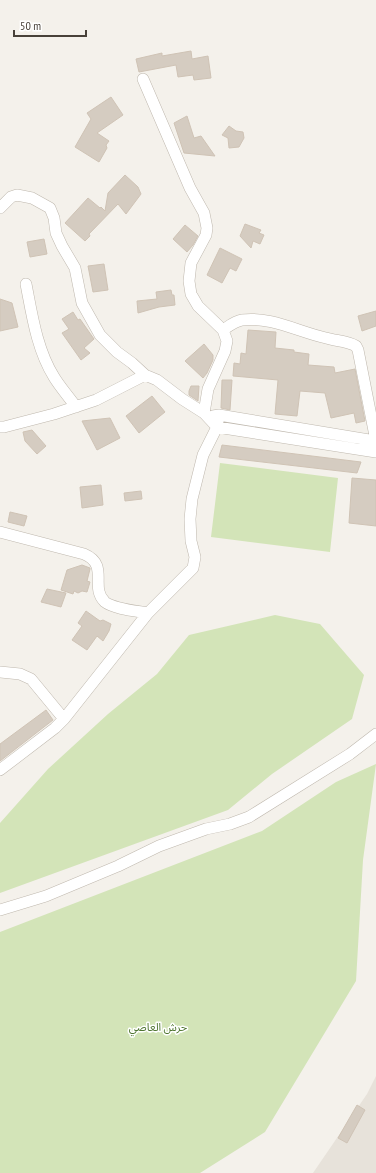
<svg xmlns="http://www.w3.org/2000/svg" width="376" height="1173" viewBox="0 0 376 1173" font-family="'PT Sans Narrow','Noto Sans Arabic',sans-serif">
<style>
.residential{fill:#e7e2da}
.green{fill:#d3e4b8}
.building{fill:#d5ccc1;stroke:#cfc3b5}
.lines{fill:none;stroke-linecap:round;stroke-linejoin:round}
.street-casing{stroke:#bfb8ae;stroke-width:12}
.street{stroke:#fff;stroke-width:11}
.labels{text-anchor:middle;stroke-width:3;stroke-linejoin:round;paint-order:stroke}
.park-label{font-size:11px;fill:#4f7531;stroke:#fff}
</style>
<rect width="100%" height="100%" fill="#f4f1eb"/>
<path class="residential" d="M376,1076V1173H313L367,1094Z"/>
<path class="green" d="M220,463L338,478L330,552L211,537Z
M275,615L320,624L364,675L352,719L272,774L228,810L0,893V823L48,769L108,714L157,674L189,635Z
M376,764L363,860L356,981L265,1132L200,1173H0V932L262,831L336,782Z"/>
<path class="building" d="M191,51L192,59L208,56L211,78L194,80L193,75L178,77L176,65L139,72L136,59L162,53V56Z
M111,97L123,115L97,133L109,141L106,145L107,148L99,162L75,147L91,119L87,113Z
M187,116L194,138L201,136L215,156L184,153L174,123Z
M229,126L236,131L243,132L244,138L239,147L229,148L228,138L222,135Z
M125,175L138,187L141,194L126,214L118,204L89,234L90,236L85,241L65,223L88,198L100,208L101,207L105,211L108,193Z
M245,224L261,230L259,233L264,235L260,244L253,241L251,248L240,236Z
M185,225L198,236L193,245L187,252L173,239Z
M44,239L47,254L30,257L27,242Z
M220,248L242,259L236,271L230,268L222,283L207,275Z
M104,264L108,290L93,292L88,266Z
M171,290L172,295H174L175,305L159,307L138,313L137,301L157,299L156,292Z
M0,299L12,303L18,327L0,331Z
M376,311V326L362,331L358,316Z
M73,312L78,320L80,319L94,339L84,348L90,353L81,360L62,333L69,329L62,319Z
M248,330L276,332L275,348L294,350V352L309,354L308,365L334,367L335,373L355,369L365,421L356,423L354,413L331,418L325,393L300,391L297,416L275,414L278,380L233,376L234,363L240,364L241,353L246,354Z
M204,344L213,355V360L207,373L203,378L185,361Z
M222,380H232L230,410L221,408Z
M191,386H199L198,401L189,395V391Z
M152,396L165,412L139,433L126,416Z
M110,418L120,438L97,450L82,421Z
M32,430L46,446L37,454L25,441L23,432Z
M222,445L361,462L357,473L219,457Z
M352,478L376,480V526L349,523Z
M101,485L103,505L82,508L80,487Z
M141,491L142,499L125,501L124,493Z
M10,512L27,516L24,526L8,522Z
M82,565L90,568V569L87,581L90,582L87,592L82,591L78,593L74,591L73,594L61,590L67,570Z
M47,589L66,593L61,607L41,602Z
M86,611L100,621L103,620L111,624L109,631L103,641L97,636L87,650L72,640L82,626L78,623Z
M46,710L53,720L0,761V744Z
M357,1105L365,1110L347,1143L338,1138Z"/>
<g class="lines">
<g class="street-casing">
<path id="street" d="M143,79L190,188L204,213L207,228L206,235L191,263L189,281L191,294L198,306L223,330L227,341L225,351L208,389L204,413
M0,208L11,197L17,195L32,198L50,208L54,218L56,233L62,246L75,268L82,303L100,335L117,352L132,363L145,375L157,380L182,399L204,413L217,427L376,452
M26,284C32,315 37,350 54,377C60,387 69,397 76,407
M223,330C229,326 235,321 242,320C270,316 299,332 326,338C336,341 347,341 356,346L358,350L376,441
M213,416L219,415L376,441
M0,427H4L54,414L96,400L145,375
M0,532L84,554C110,565 89,587 105,602C114,609 137,611 148,613
M0,672L20,674L31,679L64,719
M0,770L55,728L64,719L148,613L193,568L195,557L191,541L190,519L192,499L203,455L217,427L219,415
M0,910L46,896L118,866L159,846L206,829L230,824L249,817L350,754L376,734"/>
</g>
<use href="#street" class="street"/>
</g>
<g class="labels">
<g class="park-label">
<text x="158" y="1031">حرش العاصي</text>
</g>
</g>
<path d="M14 30v6h72v-6" fill="none" stroke="#484139" stroke-width="2"/>
<text x="20" y="30" font-size="12" fill="#484139" stroke="#ffffff" stroke-width="3" paint-order="stroke">50 m</text>
</svg>
